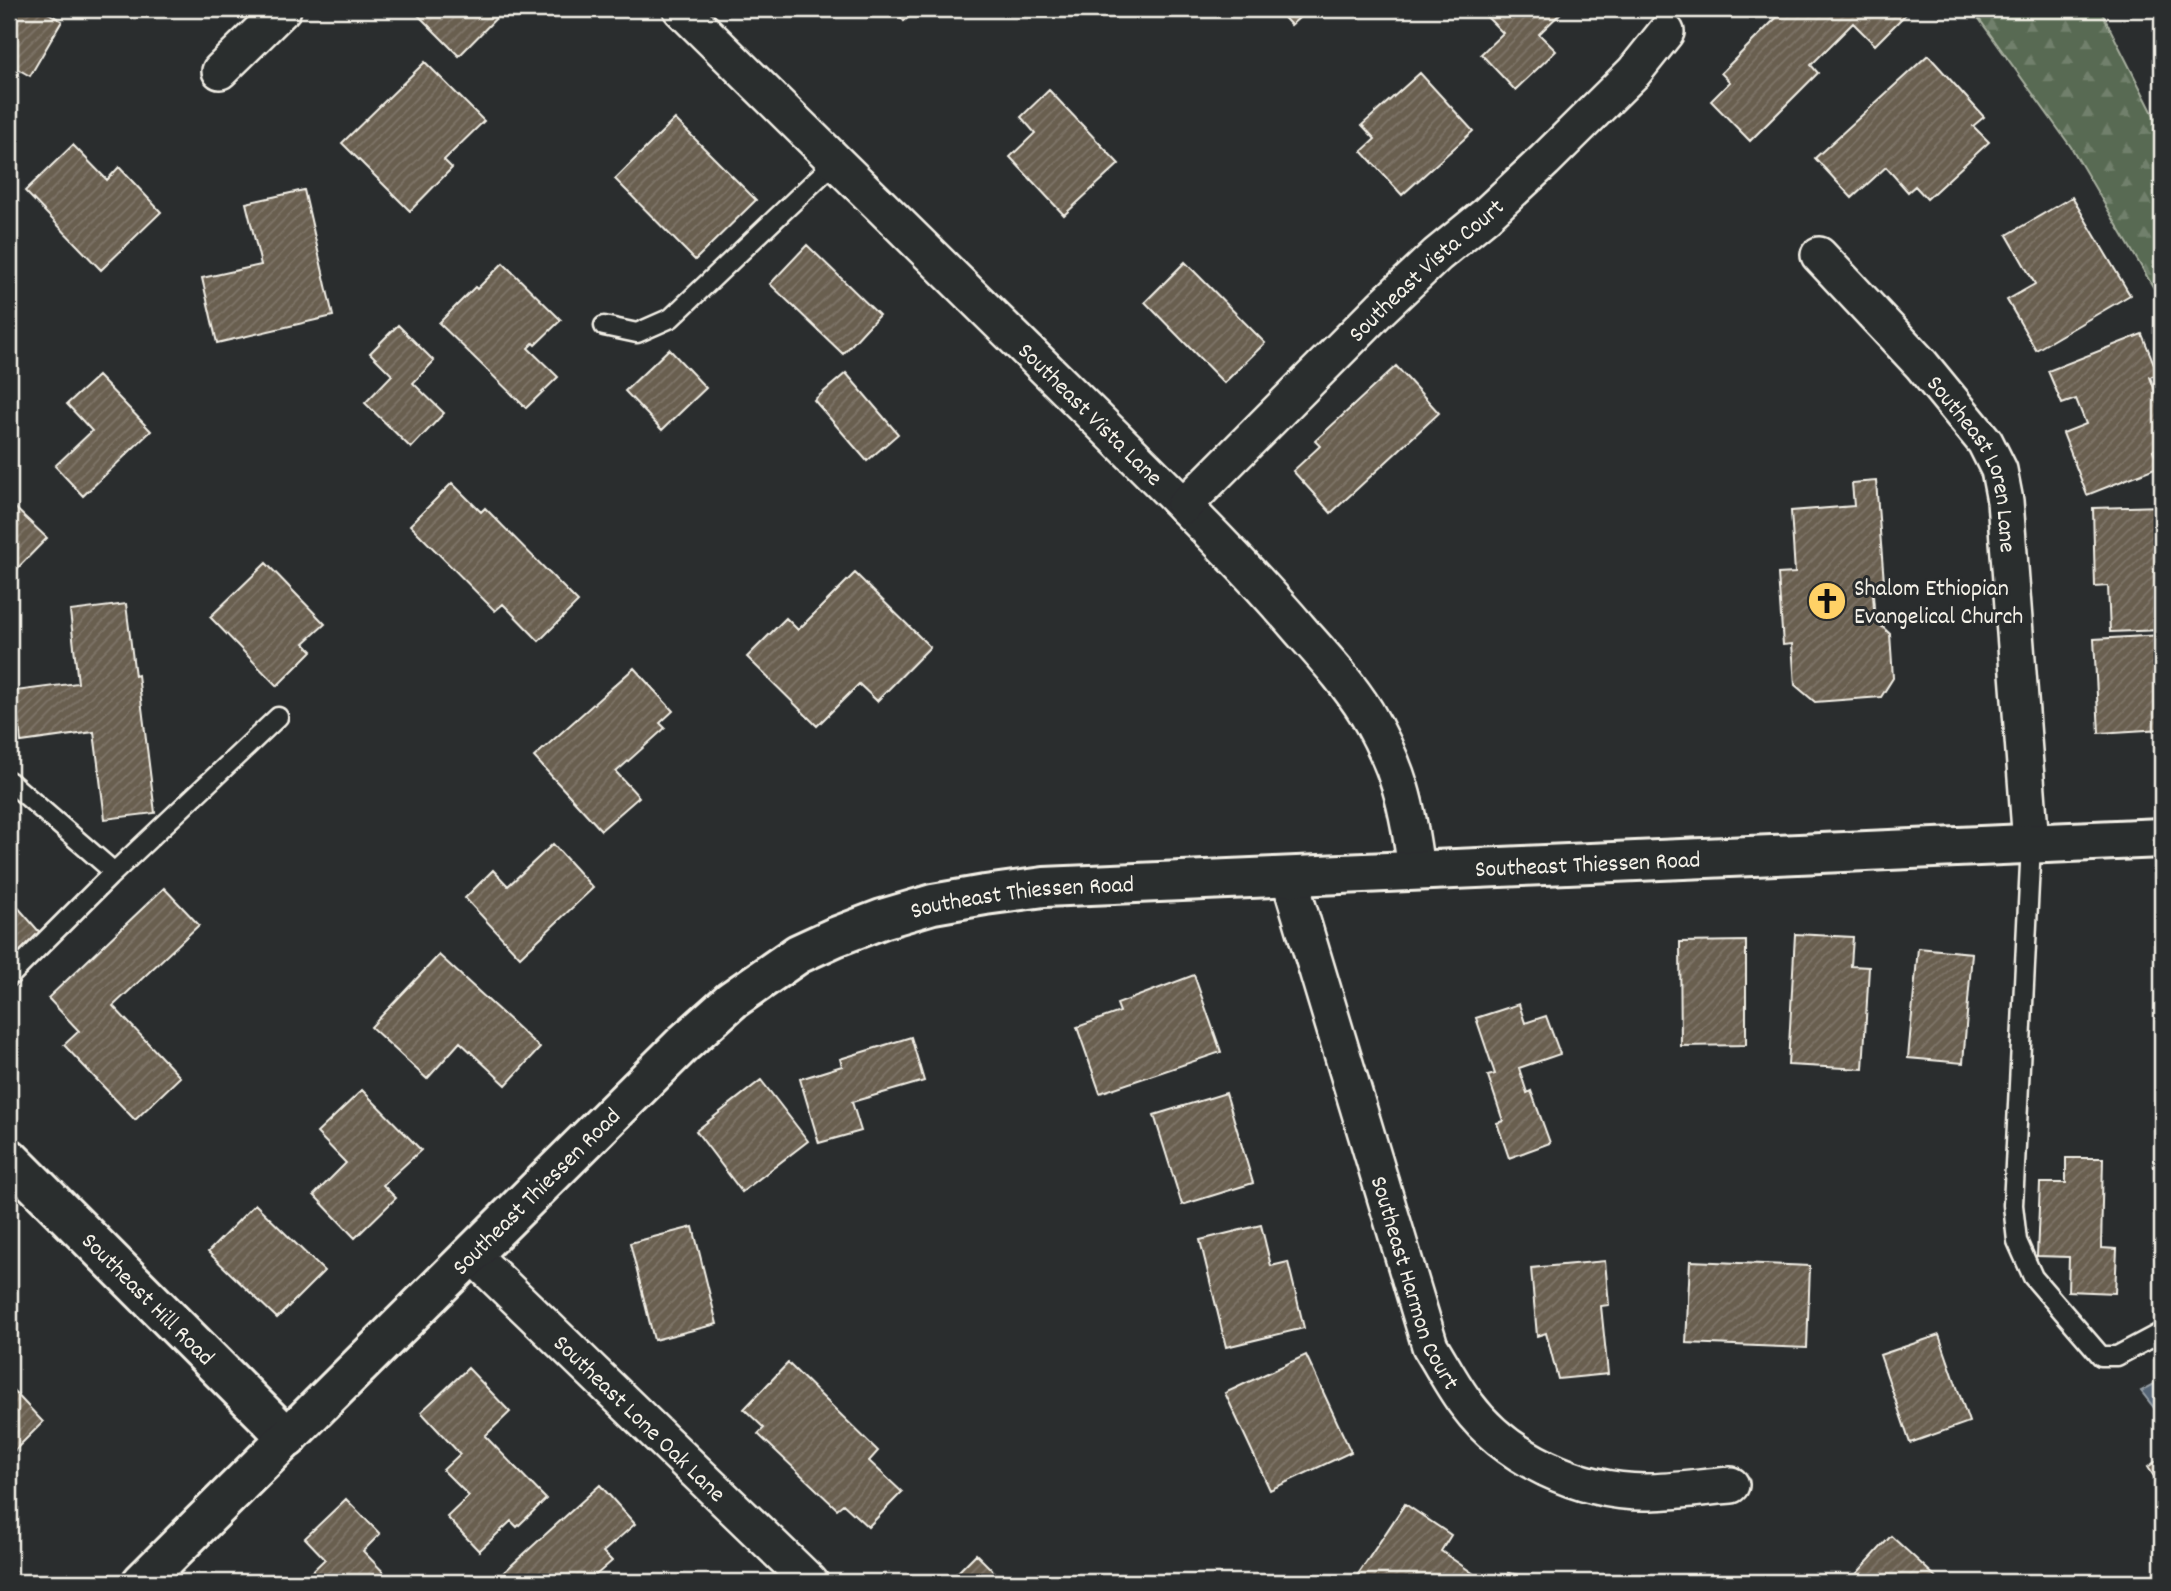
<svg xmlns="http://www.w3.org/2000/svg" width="2171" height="1591" viewBox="0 0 2171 1591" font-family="Dekko,sans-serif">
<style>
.forest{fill:url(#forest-firs);stroke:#a6ae9e;stroke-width:2}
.water{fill:#546576;stroke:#949da4;stroke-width:2}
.building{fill:url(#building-hatch);stroke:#f4f1e8;stroke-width:2}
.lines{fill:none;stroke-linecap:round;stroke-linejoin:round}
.lane-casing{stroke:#f4f1e8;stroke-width:23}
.street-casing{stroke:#f4f1e8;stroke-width:40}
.secondary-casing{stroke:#f4f1e8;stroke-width:44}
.lane{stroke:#2a2d2e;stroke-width:18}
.street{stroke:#2a2d2e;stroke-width:35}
.secondary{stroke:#2a2d2e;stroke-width:38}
.labels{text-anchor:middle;stroke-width:6;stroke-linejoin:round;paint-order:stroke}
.street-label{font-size:24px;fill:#f4f1e8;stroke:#2a2d2e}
.poi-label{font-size:24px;fill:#f4f1e8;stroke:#2a2d2e;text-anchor:start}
</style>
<defs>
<pattern id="forest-firs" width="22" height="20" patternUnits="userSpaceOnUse" patternTransform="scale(1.75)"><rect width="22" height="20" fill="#596a53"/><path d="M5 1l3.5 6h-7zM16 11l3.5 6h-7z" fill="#71806c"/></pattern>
<pattern id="building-hatch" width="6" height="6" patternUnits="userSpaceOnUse" patternTransform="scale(1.75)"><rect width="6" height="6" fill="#695e50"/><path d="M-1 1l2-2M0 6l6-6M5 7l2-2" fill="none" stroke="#7f7669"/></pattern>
</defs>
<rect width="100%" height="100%" fill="#2a2d2e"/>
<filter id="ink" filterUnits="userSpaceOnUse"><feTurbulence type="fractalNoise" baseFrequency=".0143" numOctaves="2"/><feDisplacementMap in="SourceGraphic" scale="14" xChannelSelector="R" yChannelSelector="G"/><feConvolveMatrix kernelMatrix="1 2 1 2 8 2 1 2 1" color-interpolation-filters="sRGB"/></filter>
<g filter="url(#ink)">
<path class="forest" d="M1972,9H2100L2162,131V302L2071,147Z"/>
<path class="water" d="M2162,1380V1418L2141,1391Z"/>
<path class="building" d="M9,9H41L62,21L30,76L9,64Z
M412,9H505L459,56Z
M894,9H919L904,21Z
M1276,9H1309L1291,25Z
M1479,9H1565L1539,34L1556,51L1515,90L1481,54L1503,33Z
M1785,9H1911L1875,45L1853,23L1811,65L1818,73L1750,141L1711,101L1730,82L1721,73Z
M1928,55L1984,117L1973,126L1989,142L1927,199L1915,186L1908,192L1886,167L1852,198L1815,158Z
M425,62L484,121L444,160L452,168L410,211L342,143Z
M1420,73L1473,131L1402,195L1362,151L1375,139L1362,125Z
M1049,90L1119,164L1064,215L1010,157L1035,133L1021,117Z
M675,119L756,200L695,260L615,179Z
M73,145L107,180L119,167L161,212L101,270L25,191Z
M304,190L333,316L217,343L202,278L261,265L246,203Z
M2072,197L2130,295L2036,350L2007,300L2035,284L2007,235Z
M807,245L879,315L843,354L770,284Z
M1185,262L1265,343L1224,383L1145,302Z
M503,263L561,320L535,345L533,343L528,348L558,377L526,408L439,323L475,287L477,289Z
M398,325L434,361L413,383L444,413L411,448L365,403L392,375L370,353Z
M2142,334L2158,374L2150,377L2162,409V447L2153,450L2160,466L2087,495L2063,433L2086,424L2076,399L2062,404L2048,371Z
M669,349L706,388L662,430L625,391Z
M1396,366L1439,413L1331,513L1293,471L1320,446L1315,441Z
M846,373L898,434L867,461L814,400Z
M98,376L151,431L83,496L55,466L92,431L67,404Z
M1876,481L1884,582L1872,583L1875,620L1890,634L1893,678L1881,697L1815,702L1795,685L1792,644L1783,645L1778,574L1795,573L1791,511L1854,506L1852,483Z
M452,483L481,512L485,508L578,602L539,641L503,604L495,611L410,525Z
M9,502L47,538L9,577Z
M2162,506V630L2110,632L2108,586L2095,587L2093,508Z
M266,563L325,624L304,643L312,651L277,686L210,617Z
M855,573L930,647L877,701L859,684L817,726L747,657L786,618L798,630Z
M126,604L135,676L138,675L155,813L105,819L94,732L21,742L15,691L78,683L70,611Z
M2162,635V729L2099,733L2094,639Z
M634,668L673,711L660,723L665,728L616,772L639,797L601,830L534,757Z
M553,844L593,888L520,957L465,898L493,870L508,886Z
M164,888L199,925L113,1006L180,1077L135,1120L64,1045L79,1031L48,998Z
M9,897L42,935L9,965Z
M1795,934L1853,937L1851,966L1869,967L1863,1069L1788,1065Z
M1746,941V1045L1681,1046L1680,942Z
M1918,948L1972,953L1963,1063L1908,1058Z
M439,955L540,1048L506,1085L460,1042L427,1079L371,1027Z
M1194,975L1221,1052L1100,1093L1077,1027L1120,1012L1117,1004Z
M1519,1004L1525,1023L1546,1016L1560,1054L1519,1068L1527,1093L1531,1091L1550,1143L1509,1158L1497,1123L1503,1121L1488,1076L1495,1074L1476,1018Z
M911,1037L924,1081L852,1102L861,1131L819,1143L800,1079L842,1066L840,1059Z
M761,1080L808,1141L742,1192L696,1131Z
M362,1090L421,1150L383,1185L396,1198L355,1238L314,1195L346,1163L317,1133Z
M1226,1093L1253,1183L1182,1205L1154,1115Z
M2066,1158H2103L2101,1248L2117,1249L2115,1293L2068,1291L2069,1257L2037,1256L2040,1183H2066Z
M255,1204L324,1271L277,1318L208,1252Z
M1261,1225L1271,1266L1288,1262L1304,1328L1226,1347L1200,1240Z
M693,1227L717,1324L654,1340L630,1243Z
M1605,1261L1609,1305L1601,1306L1608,1374L1558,1379L1546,1333L1537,1336L1531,1268Z
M1690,1261L1810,1266L1807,1348L1686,1343Z
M1939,1335L1969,1422L1910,1443L1880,1355Z
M1306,1355L1351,1452L1270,1490L1225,1393Z
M788,1363L878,1451L869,1461L902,1492L868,1527L843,1504L837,1509L758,1434L764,1428L744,1409Z
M468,1368L510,1412L485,1436L546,1499L517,1527L511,1521L479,1551L447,1517L469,1496L443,1470L460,1454L421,1412Z
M9,1386L43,1422L9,1456Z
M2162,1457V1489L2148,1467Z
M600,1485L635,1524L603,1552L612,1561L588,1582H493Z
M346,1499L380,1534L363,1551L393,1582H301L325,1559L305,1538Z
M1405,1504L1451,1535L1441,1551L1474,1574L1469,1582H1367L1357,1576Z
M1891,1536L1937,1578L1933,1582H1849Z
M976,1554L1004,1582H948Z
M1509,1573L1554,1582H1507Z"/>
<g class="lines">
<g class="lane-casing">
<path id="lane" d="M604,326L637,333L671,318L836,161
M9,781L114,872
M2031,844L2013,1205L2017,1241L2033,1277L2101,1356H2117L2162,1332
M9,977L109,877L278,717"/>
</g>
<g class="street-casing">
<g id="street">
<path id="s1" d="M681,9C825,151 969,293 1113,435C1177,499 1242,562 1301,631C1324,657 1348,683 1366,712C1399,767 1408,807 1416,870"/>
<path d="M220,71L283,9"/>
<path id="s2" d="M1819,255L1921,364L1985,442L1999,470L2005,501L2031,844"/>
<path id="s3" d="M1184,506L1381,308L1437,255L1486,215L1545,160L1634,72L1666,32"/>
<path id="s4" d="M1289,877L1430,1346C1442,1365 1453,1387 1467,1405C1506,1458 1580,1492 1645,1492C1674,1492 1703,1487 1731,1485"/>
<path id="s5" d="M472,1255L810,1582"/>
</g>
</g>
<g class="secondary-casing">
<g id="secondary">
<path id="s6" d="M9,1158L288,1438"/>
<path id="s7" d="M142,1582L684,1043L732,1000L798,954L835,937L882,919L933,904L985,895L1044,887L2162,838"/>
</g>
</g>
<use href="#lane" class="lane"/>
<use href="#street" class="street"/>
<use href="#secondary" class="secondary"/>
</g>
</g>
<defs>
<g id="church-disc" transform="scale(2.0125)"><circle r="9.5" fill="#ffd166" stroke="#2a2d2e"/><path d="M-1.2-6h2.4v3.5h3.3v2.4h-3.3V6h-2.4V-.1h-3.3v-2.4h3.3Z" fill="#111"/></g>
</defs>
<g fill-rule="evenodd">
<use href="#church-disc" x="1827" y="601"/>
</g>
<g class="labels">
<g class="street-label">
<text dy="8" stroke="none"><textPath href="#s3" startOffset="338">Southeast Vista Court</textPath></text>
<text dy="8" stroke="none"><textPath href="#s1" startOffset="576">Southeast Vista Lane</textPath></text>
<text dy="8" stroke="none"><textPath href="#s2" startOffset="266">Southeast Loren Lane</textPath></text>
<text dy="8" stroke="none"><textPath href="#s7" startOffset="1710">Southeast Thiessen Road</textPath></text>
<text dy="8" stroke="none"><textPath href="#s7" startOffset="1143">Southeast Thiessen Road</textPath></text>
<text dy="8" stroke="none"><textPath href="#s7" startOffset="555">Southeast Thiessen Road</textPath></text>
<text dy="8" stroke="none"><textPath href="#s4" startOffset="425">Southeast Harmon Court</textPath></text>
<text dy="8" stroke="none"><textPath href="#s6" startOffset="198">Southeast Hill Road</textPath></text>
<text dy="8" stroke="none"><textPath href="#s5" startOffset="234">Southeast Lone Oak Lane</textPath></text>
</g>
<g class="poi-label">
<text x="1854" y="595">Shalom Ethiopian<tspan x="1854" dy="28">Evangelical Church</tspan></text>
</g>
</g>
<rect width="2171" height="1591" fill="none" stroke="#2a2d2e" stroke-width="35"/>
<rect x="18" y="18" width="2136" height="1556" fill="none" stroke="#f4f1e8" stroke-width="2.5" filter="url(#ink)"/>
</svg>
